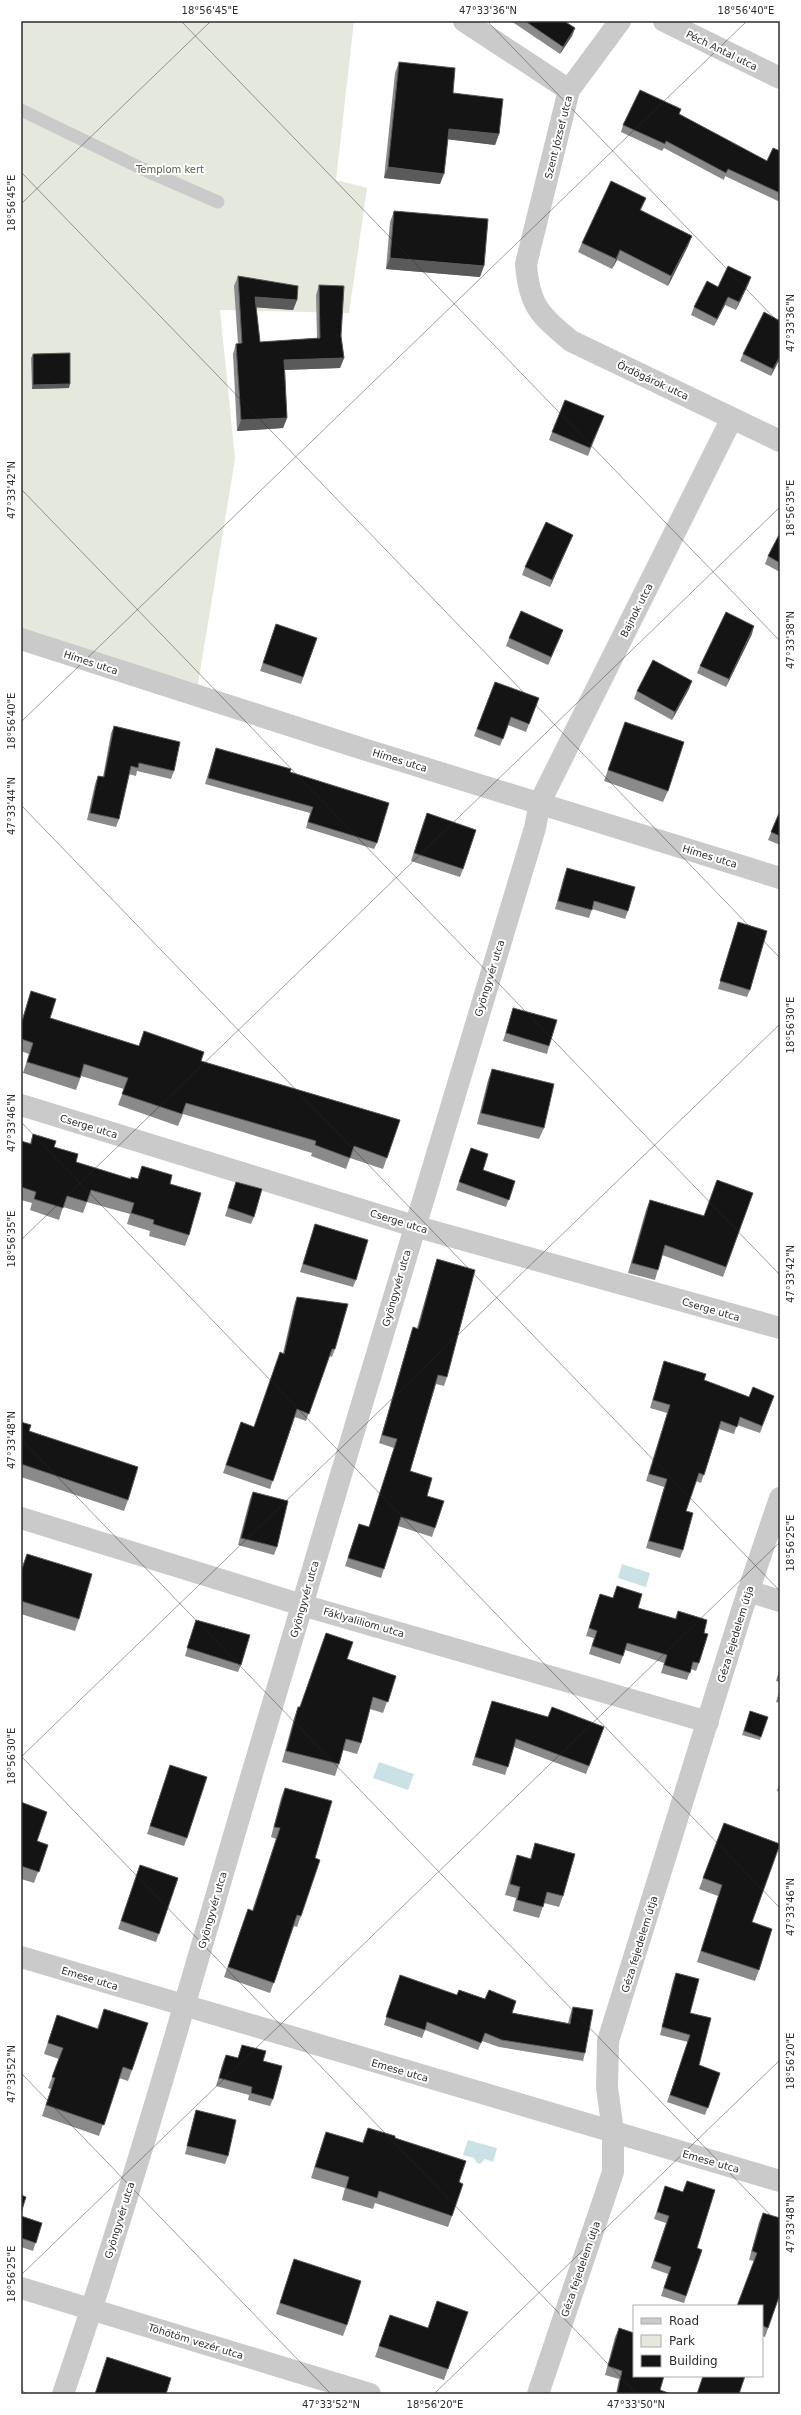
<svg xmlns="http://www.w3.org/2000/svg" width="801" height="2415" viewBox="0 0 801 2415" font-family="'DejaVu Sans',sans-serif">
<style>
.green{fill:#e5e8dc}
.water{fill:#cae1e6}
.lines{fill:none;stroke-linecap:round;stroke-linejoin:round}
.service{stroke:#cacaca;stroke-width:13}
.minor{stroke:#cacaca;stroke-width:22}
.wall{fill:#8a8a8a}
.shaded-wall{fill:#5a5a5a}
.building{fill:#141414;stroke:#5a5a5a}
.ticks{fill:none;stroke:#2d2d2d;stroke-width:1;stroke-opacity:0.45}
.labels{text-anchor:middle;stroke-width:4;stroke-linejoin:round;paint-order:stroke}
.street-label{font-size:10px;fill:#2d2d2d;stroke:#fff}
.park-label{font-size:10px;fill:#576240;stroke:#fff}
.neatline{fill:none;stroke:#2d2d2d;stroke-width:1.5}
.ticks-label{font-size:10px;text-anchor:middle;fill:#2d2d2d}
</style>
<rect width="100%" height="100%" fill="#fff"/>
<path class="green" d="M21,21H354L336,180L367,188L349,313L220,310L235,459L198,684L21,630Z"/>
<path class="water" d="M622,1564L650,1573L646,1587L618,1578Z
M379,1762L414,1774L408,1790L373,1778Z
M468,2140L497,2148L493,2162L485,2159L480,2164L477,2163L474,2158L463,2155Z"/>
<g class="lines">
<path class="service" d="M21,110L147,171L218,202"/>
<path class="minor" d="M464,21L569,90
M620,21L569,90L526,264C529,306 540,315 571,341L780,441
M664,21L780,78
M21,639L360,748L780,878
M21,1105L414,1226L780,1328
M21,1518L302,1605L708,1722
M748,1591L780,1601
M21,1957L780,2181
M21,2288L370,2394
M63,2394C135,2184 194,1970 257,1757C349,1447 441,1138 535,828L540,802L732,418
M538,2394L613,2172V2132L607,2087L608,2041L743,1607L780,1498"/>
</g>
<path class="wall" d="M511,21H564L575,28L572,36L560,54Z
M399,62L453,93L499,134L495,145L448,139L440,184L384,178L395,73Z
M681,109L679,114L767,161L780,151V202L725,176L724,180L664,148L662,151L621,132L623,125Z
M646,198L641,210L692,236L688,246L668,286L617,260L612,269L578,252L582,243Z
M394,211L480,277L386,269L390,222Z
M238,276L297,300L293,310L256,307L260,342L317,338L316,295L319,285L341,336L344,358L340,368L285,370L287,418L283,428L237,431L233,354L236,344H238L234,286Z
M751,277L748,285L736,310L725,305L714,326L691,315L694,307Z
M780,321V360H779L771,376L740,361L743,354Z
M33,354L69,388L32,389L31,358Z
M604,416L588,456L549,440L552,432Z
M780,533V572L765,564L768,556Z
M573,535L570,542L550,587L522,575L525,567Z
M276,624L317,638L301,684L260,671Z
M563,630L548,665L506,646L509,638Z
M752,634L726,687L697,673L700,666Z
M692,681L689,689L672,720L634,699L637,691Z
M495,682L539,698L526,732L508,725L500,746L474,736Z
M625,722L668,791L663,802L604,781Z
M114,726L174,771L171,779L137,771L136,776L129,774L119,819L116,827L87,820L95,784L98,776L103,777L111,733Z
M216,748L290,772L377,843L374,849L306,828L310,813L205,784Z
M780,811V845L768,840Z
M424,821L463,869L460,877L411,861Z
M567,868L628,911L625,919L592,909L589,918L555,909L564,876Z
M738,922L750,990L747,997L718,989Z
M31,991L50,1018L139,1046L201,1061L400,1120L383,1169L350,1158L346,1169L311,1156L312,1153L183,1114L178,1126L118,1105L124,1089L81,1076L76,1090L23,1073L29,1054L21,1051V1023Z
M513,1008L549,1046L547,1054L503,1041Z
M492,1069L544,1128L539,1139L477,1124L488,1080Z
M33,1134L54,1147L76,1162L130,1179L138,1178L142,1166L170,1184L189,1235L185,1246L149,1236L150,1231L127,1224L130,1214L87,1202L83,1213L63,1207L59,1220L30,1210L32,1203L21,1200V1141L30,1143Z
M471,1148L483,1170L515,1181L506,1207L456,1190Z
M236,1182L254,1217L251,1224L225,1216Z
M753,1193L723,1277L662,1255L655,1280L628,1273L646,1210L650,1200L704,1216Z
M315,1224L356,1280L353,1287L300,1272Z
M437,1259L447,1377L444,1386L436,1384L410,1471L427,1496L435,1528L432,1537L398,1526L381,1578L345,1566L359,1524L369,1527L394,1448L379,1443L410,1336L413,1327L417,1328L434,1268Z
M297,1297L335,1349L332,1357L329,1356L306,1421L295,1417L270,1489L223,1473L241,1422L254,1427L283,1353L294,1305Z
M664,1361L704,1380L749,1397L774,1396L760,1433L737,1425L734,1434L719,1429L701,1483L696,1481L686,1511L683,1550L680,1558L646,1548L664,1487L646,1481L667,1413L650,1408Z
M21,1422L29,1431L128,1500L124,1511L21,1477Z
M253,1492L277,1547L274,1555L238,1545L250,1499Z
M27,1554L79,1619L75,1631L21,1614V1570Z
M617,1586L638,1608L675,1619L678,1611L704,1633L699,1663L696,1671L691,1669L687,1680L661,1673L664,1663L625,1650L620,1664L589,1654L594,1638L586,1636L600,1594L613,1598Z
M196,1620L241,1665L238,1672L185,1656Z
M347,1659L396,1676L383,1713L370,1709L361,1743L357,1754L343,1750L339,1764L335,1776L282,1762L294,1718L298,1707H300Z
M780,1668V1682L776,1681Z
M780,1689V1703L776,1702Z
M492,1701L548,1717L604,1727L586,1774L514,1747L505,1775L472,1765Z
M750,1711L768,1717L760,1740L742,1735Z
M170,1765L187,1838L184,1846L147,1834Z
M780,1782V1792L777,1791Z
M285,1788L315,1858L301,1916L297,1927L294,1926L270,1993L224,1977L248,1909L252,1911L276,1839L271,1837L281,1798Z
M21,1802L37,1841L48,1845L34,1883L21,1879Z
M724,1823L759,1970L755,1981L697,1962L718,1896L699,1889Z
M535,1843L563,1896L559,1907L544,1903L539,1918L513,1911L516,1898L505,1895L513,1867L517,1855L530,1859Z
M140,1865L178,1878L156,1942L118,1929Z
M676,1973L690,2013L699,2065L720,2073L705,2115L667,2102L688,2042L660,2035L673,1981Z
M397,1983L512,2013L568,2023L570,2015L573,2007L585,2053L583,2061L499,2047L482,2041L478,2050L425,2030L422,2038L384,2025Z
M104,2009L132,2070L128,2081L119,2078L99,2136L42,2116L51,2089L48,2088L59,2059L44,2054L57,2015L97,2029Z
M242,2045L263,2061L273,2099L270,2106L248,2100L249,2095L216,2086L223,2062L226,2055L238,2058Z
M196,2110L228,2156L225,2164L185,2154Z
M368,2128L395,2138L459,2182L452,2216L448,2227L375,2203L373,2209L342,2200L345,2188L311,2178L322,2143L326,2132L362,2143Z
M663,2194L697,2248L702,2250L684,2303L661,2296L668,2274L651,2268L666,2223L654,2219Z
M763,2213L780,2294L765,2337L762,2336V2306L754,2261L749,2260L759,2222Z
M21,2216L42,2223L33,2251L21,2247Z
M294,2259L347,2325L343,2336L276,2314Z
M468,2312L444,2380L375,2357L390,2315L428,2328Z
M619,2328L660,2390L671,2394H616L619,2379L605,2375L615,2337Z"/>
<path class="shaded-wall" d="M575,28L572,36L560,54L563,47Z
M449,129L499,134L495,145L445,139Z
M388,167L444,174L440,184L384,178Z
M692,236L688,246L668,286L671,276Z
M620,250L617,260L612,269L616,259Z
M390,258L484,266L480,277L386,269Z
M751,277L748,285L736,310L739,302Z
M255,297L297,300L293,310L251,307Z
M728,297L725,305L714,326L717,319Z
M780,356L779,360L771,376L773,369Z
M344,358L340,368L281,370L284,360Z
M70,384L69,388L32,389L33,385Z
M287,418L283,428L237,431L241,420Z
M573,535L570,542L550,587L552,580Z
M754,626L752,634L726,687L729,679Z
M563,630L560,638L548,665L551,657Z
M692,681L689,689L672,720L675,712Z"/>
<path class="building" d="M525,21H564L575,28L563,47Z
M399,62L455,68L453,93L503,99L499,134L449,129L444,174L388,167Z
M640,90L681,109L679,114L767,161L773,148L780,151V193L728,169L726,173L666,141L665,144L623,125Z
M611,181L646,198L640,210L692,236L671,276L620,250L616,259L582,243Z
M394,211L488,219L484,266L390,258Z
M728,266L751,277L739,302L728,297L717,319L694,307L707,281L718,287Z
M238,276L298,286L297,300L255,297L260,342L320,338L319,285L344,286L341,336L344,358L284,360L287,418L241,420L236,344L242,343Z
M764,312L780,321V356L773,369L743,354Z
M70,353V384L33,385V354Z
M565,400L604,416L590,448L552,432Z
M546,522L573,535L552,580L525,567Z
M780,533V563L768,556Z
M521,611L563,630L551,657L509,638Z
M726,612L754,626L729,679L700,666Z
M276,624L317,638L303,677L263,663Z
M653,660L692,681L675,712L637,691Z
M495,682L539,698L529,724L511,717L503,739L477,729Z
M625,722L684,742L668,791L608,770Z
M114,726L180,742L174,771L139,763L138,768L131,766L119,819L90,813L98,776L104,777Z
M216,748L291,769L290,772L389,803L377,843L308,822L313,807L208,778Z
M780,811V836L771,832Z
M427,813L476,830L463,869L414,853Z
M567,868L635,887L628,911L594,901L592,910L558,901Z
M738,922L767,931L750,990L720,981Z
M31,991L56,999L50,1018L139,1046L144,1031L204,1052L201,1061L400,1120L387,1158L354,1146L350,1158L315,1145L316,1141L186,1103L182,1114L122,1094L128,1078L84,1064L80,1078L27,1062L33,1043L21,1039V1025Z
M513,1008L557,1020L549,1046L506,1033Z
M492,1069L554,1084L544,1128L481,1113Z
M33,1134L56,1141L54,1147L78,1154L76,1162L131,1179V1177L138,1179L142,1166L172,1175L170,1184L201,1193L189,1235L153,1224L154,1220L131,1213L134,1203L91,1190L87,1202L67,1196L63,1208L34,1199L36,1192L21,1187V1141L31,1144Z
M471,1148L488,1154L483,1170L515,1181L509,1200L459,1182Z
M717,1180L753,1193L726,1267L665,1245L658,1270L632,1263L650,1200L704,1216Z
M236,1182L262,1189L254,1217L228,1208Z
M315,1224L368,1240L356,1280L303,1264Z
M437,1259L475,1270L447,1377L438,1375L410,1471L432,1478L427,1496L444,1501L435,1528L401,1517L384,1569L348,1558L359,1524L369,1527L397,1439L382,1435L413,1327L418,1329Z
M297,1297L348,1304L335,1349H332L309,1414L297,1409L273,1481L226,1465L241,1422L254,1427L280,1352L284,1354Z
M664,1361L706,1374L704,1380L749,1397L753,1387L774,1396L762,1426L740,1417L737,1427L721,1421L704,1475L699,1473L686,1511L693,1513L683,1550L649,1541L667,1479L649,1474L670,1405L653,1400Z
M21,1422L31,1425L29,1431L138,1467L128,1500L21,1464Z
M253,1492L288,1501L277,1547L241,1538Z
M27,1554L92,1574L79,1619L21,1601V1572Z
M617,1586L642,1594L638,1608L676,1619L678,1611L707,1620L704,1633L708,1634L699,1663L693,1662L690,1673L664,1665L667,1655L627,1643L623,1656L592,1646L597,1631L589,1628L600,1594L613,1598Z
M196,1620L250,1635L241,1665L187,1648Z
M326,1633L353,1642L347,1659L396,1676L388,1702L373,1697L361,1743L346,1739L339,1764L286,1751L298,1707H300Z
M492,1701L548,1717L552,1707L604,1727L589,1766L516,1739L508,1767L475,1757Z
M750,1711L768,1717L761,1737L744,1731Z
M170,1765L207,1777L187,1838L150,1826Z
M285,1788L332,1801L315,1858L320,1860L301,1916L297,1915L274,1983L228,1967L248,1909L253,1911L280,1828L274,1827Z
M21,1802L47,1812L37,1841L48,1845L39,1872L21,1866Z
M724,1823L780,1844L752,1922L772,1929L759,1970L701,1951L722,1885L703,1878Z
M535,1843L575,1854L563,1896L547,1892L543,1907L517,1900L520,1887L510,1884L517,1855L531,1859Z
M140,1865L178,1878L159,1934L121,1921Z
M676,1973L699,1979L690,2013L711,2018L699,2065L720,2073L708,2108L670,2095L690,2035L662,2027Z
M400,1975L457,1995L459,1990L485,1999L489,1990L516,2001L512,2013L570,2024L573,2007L593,2010L585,2053L502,2040L485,2033L481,2043L427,2022L425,2030L386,2017Z
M104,2009L148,2023L132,2070L123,2067L104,2125L46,2105L55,2078L52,2077L63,2048L48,2043L57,2015L98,2029Z
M242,2045L266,2051L263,2061L282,2066L273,2099L251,2093L252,2087L219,2078L226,2055L238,2058Z
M196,2110L236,2120L228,2156L187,2146Z
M368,2128L395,2136V2138L466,2161L459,2182L463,2184L452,2216L379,2191L377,2198L346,2188L349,2177L315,2167L326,2132L363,2143Z
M687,2181L715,2190L697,2248L702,2250L686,2296L664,2288L671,2267L654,2261L669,2216L657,2212L665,2186L683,2192Z
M21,2195L26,2197L21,2213Z
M763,2213L780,2218V2294L768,2328L763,2326L762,2330V2306H737L757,2253L752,2251Z
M21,2216L42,2223L36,2243L21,2238Z
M294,2259L361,2281L347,2325L280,2303Z
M437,2301L468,2312L448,2369L379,2346L390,2315L428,2328Z
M619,2328L634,2333V2376H664L660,2390L671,2394H617L622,2371L608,2366Z
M107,2357L171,2378L166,2394H95Z
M703,2376H745L739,2394H697Z"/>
<path class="ticks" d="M181,21L780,641M487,21L780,324M21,172L780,958M21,204L211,21M21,489L780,1275M21,722L747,21M21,805L780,1591M21,1122L780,1908M21,1240L780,507M21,1439L780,2225M21,1756L637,2394M21,1757L780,1024M21,2073L331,2394M21,2275L780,1542M21,2389L26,2394M434,2394L780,2060"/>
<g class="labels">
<g class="street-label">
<text transform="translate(722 50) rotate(26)" y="4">Péch Antal utca</text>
<text transform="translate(558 137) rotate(-76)" y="4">Szent József utca</text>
<text transform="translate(653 380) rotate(25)" y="4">Ördögárok utca</text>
<text transform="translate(636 610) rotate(-63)" y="4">Bajnok utca</text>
<text transform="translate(91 662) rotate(18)" y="4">Hímes utca</text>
<text transform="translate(400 760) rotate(17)" y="4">Hímes utca</text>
<text transform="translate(710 856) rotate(17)" y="4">Hímes utca</text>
<text transform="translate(489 978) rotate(-73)" y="4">Gyöngyvér utca</text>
<text transform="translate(89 1126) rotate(17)" y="4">Cserge utca</text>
<text transform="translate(399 1221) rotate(17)" y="4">Cserge utca</text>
<text transform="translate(396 1288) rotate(-74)" y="4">Gyöngyvér utca</text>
<text transform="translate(711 1309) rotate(16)" y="4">Cserge utca</text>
<text transform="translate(304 1599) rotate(-74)" y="4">Gyöngyvér utca</text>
<text transform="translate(364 1622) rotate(16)" y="4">Fáklyaliliom utca</text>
<text transform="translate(735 1634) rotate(-73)" y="4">Géza fejedelem útja</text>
<text transform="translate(212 1910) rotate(-74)" y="4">Gyöngyvér utca</text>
<text transform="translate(639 1944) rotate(-73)" y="4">Géza fejedelem útja</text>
<text transform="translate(90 1978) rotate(17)" y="4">Emese utca</text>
<text transform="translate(400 2070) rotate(16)" y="4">Emese utca</text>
<text transform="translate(711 2161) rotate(16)" y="4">Emese utca</text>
<text transform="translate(119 2220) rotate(-73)" y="4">Gyöngyvér utca</text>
<text transform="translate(580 2269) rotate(-71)" y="4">Géza fejedelem útja</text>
<text transform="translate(196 2341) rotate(17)" y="4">Töhötöm vezér utca</text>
</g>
<g class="park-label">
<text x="170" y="173">Templom kert</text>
</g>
</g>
<rect width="801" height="2415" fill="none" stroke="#ffffff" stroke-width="44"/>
<rect x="633" y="2305" width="130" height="72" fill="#ffffff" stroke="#ababab"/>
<rect x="641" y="2318" width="20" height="6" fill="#cacaca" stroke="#ababab"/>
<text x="669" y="2325" font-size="12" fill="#2d2d2d">Road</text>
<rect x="641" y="2335" width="20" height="12" fill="#e5e8dc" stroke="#ababab"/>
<text x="669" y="2345" font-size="12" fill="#2d2d2d">Park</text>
<rect x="641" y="2355" width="20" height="12" fill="#141414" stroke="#ababab"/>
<text x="669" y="2365" font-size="12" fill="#2d2d2d">Building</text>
<rect x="22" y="22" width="757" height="2371" class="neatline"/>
<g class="ticks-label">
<text x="210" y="14">18°56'45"E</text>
<text x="488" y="14">47°33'36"N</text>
<text x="746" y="14">18°56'40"E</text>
<text transform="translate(11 203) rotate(-90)" y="4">18°56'45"E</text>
<text transform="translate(790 323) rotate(-90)" y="4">47°33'36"N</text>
<text transform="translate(11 490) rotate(-90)" y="4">47°33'42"N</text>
<text transform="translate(790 508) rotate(-90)" y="4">18°56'35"E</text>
<text transform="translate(790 640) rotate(-90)" y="4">47°33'38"N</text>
<text transform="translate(11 721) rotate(-90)" y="4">18°56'40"E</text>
<text transform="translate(11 806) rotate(-90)" y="4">47°33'44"N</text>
<text transform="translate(790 1025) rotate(-90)" y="4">18°56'30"E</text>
<text transform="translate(11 1123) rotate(-90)" y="4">47°33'46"N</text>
<text transform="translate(11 1239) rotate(-90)" y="4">18°56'35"E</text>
<text transform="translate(790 1274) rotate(-90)" y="4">47°33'42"N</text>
<text transform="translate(11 1440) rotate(-90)" y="4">47°33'48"N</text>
<text transform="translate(790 1543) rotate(-90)" y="4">18°56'25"E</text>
<text transform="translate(11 1756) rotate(-90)" y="4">18°56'30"E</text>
<text transform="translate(790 1907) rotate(-90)" y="4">47°33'46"N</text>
<text transform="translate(790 2061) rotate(-90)" y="4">18°56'20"E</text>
<text transform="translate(11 2074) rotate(-90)" y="4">47°33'52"N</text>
<text transform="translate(790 2224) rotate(-90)" y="4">47°33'48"N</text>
<text transform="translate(11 2274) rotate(-90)" y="4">18°56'25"E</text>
<text x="331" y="2408">47°33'52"N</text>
<text x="435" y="2408">18°56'20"E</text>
<text x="636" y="2408">47°33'50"N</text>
</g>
</svg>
